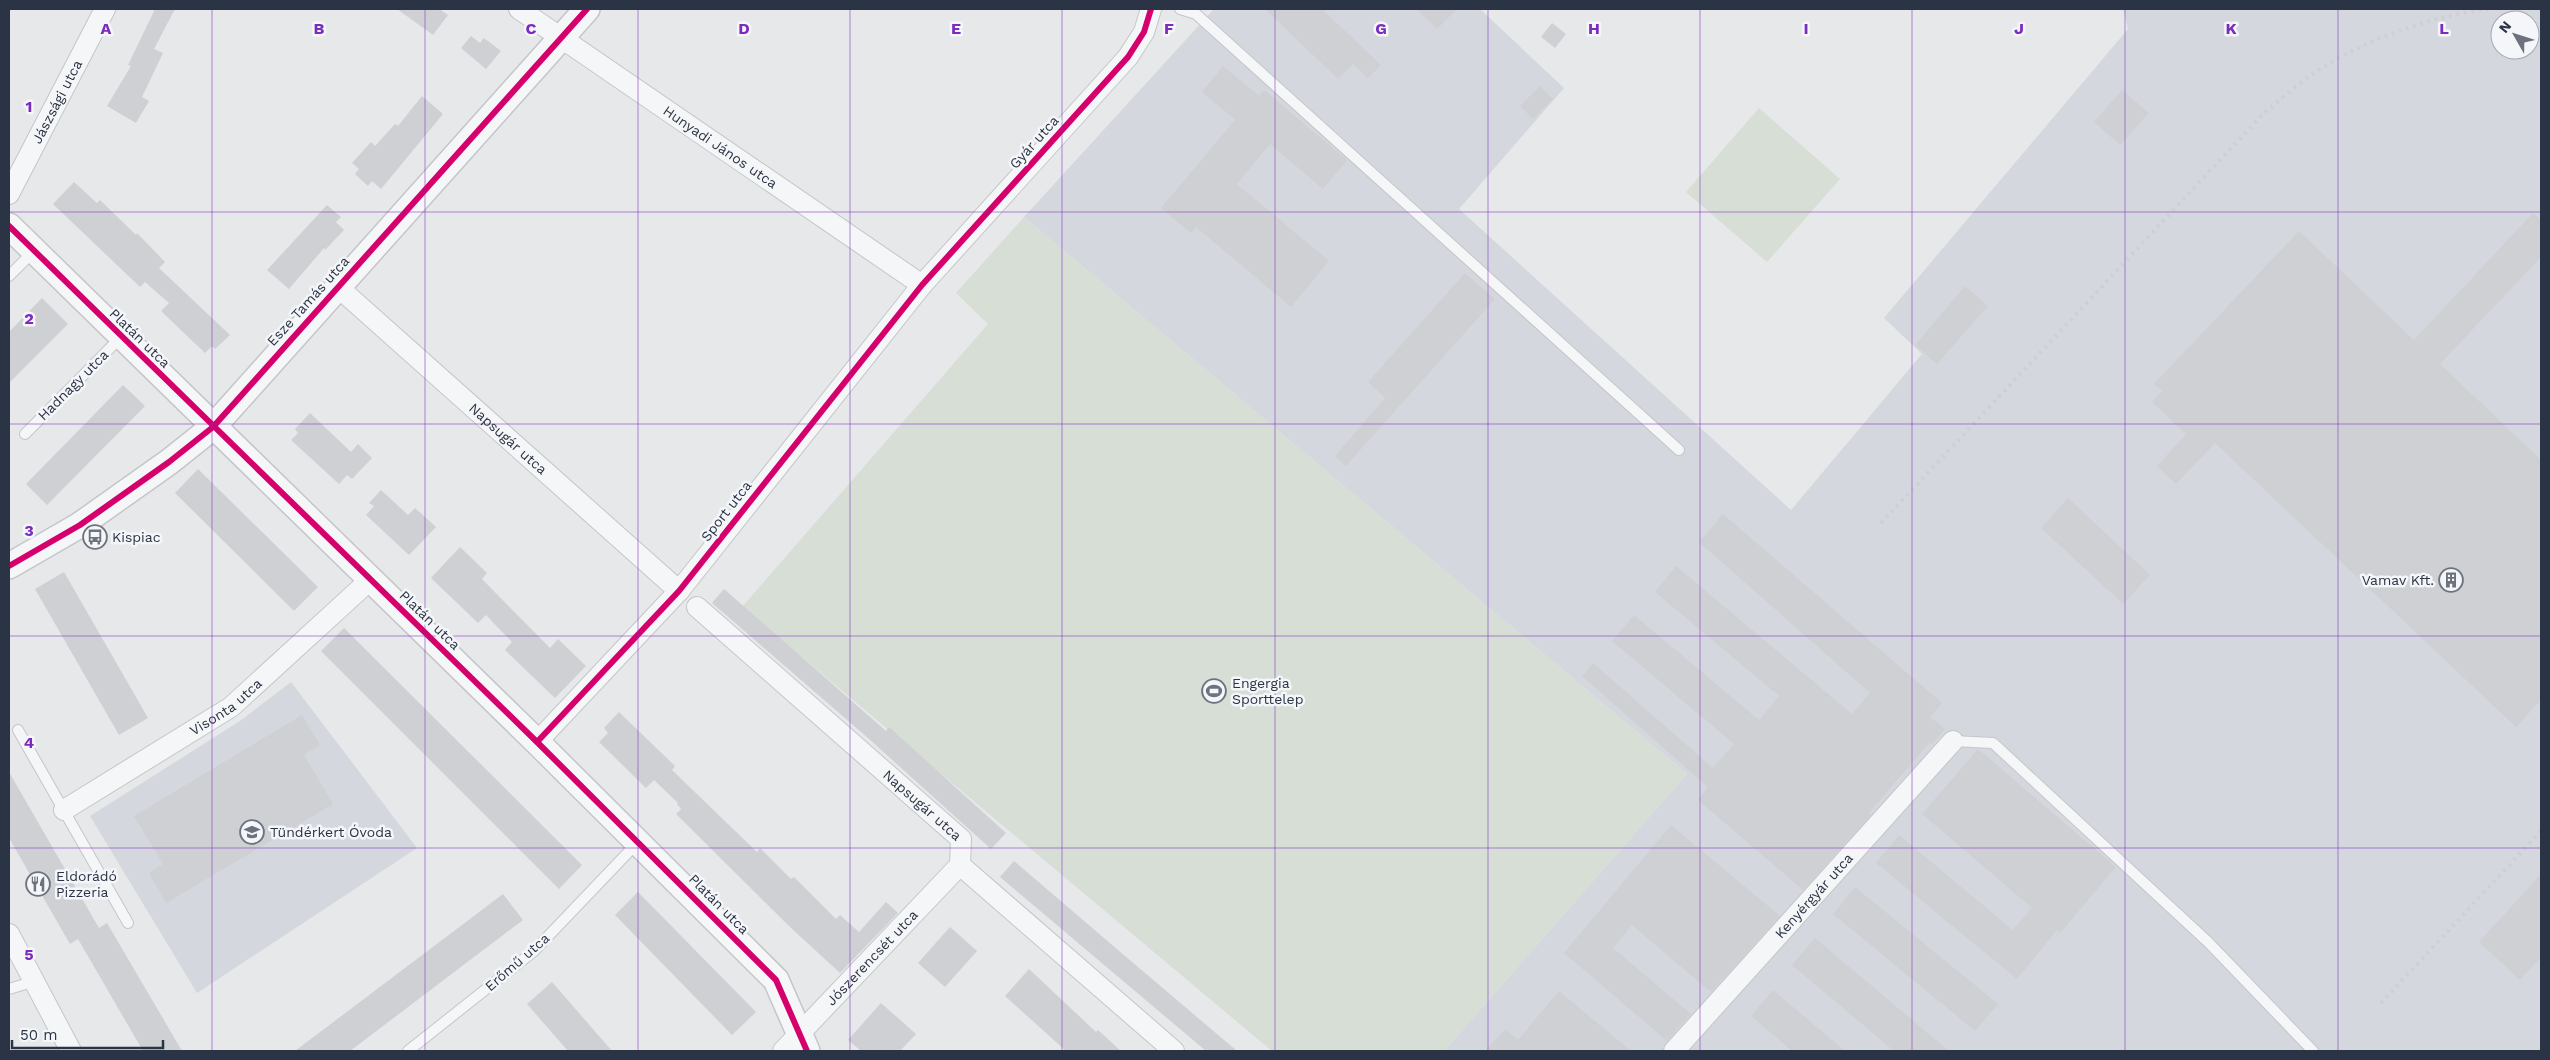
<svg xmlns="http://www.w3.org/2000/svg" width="2550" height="1060" viewBox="0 0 2550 1060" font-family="'Work Sans',sans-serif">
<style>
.built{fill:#d4d7dd;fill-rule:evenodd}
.green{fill:#d6ded6}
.building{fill:#ced0d3}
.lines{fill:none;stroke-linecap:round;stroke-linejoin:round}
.service-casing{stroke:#c4c6c8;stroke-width:12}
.minor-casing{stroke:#c4c6c8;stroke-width:22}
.tertiary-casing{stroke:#c4c6c8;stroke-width:28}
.service{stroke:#f5f6f7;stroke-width:10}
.minor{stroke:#f5f6f7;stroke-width:20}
.tertiary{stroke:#f5f6f7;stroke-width:25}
.rail{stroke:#cecfd2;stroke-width:4;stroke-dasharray:2.5 5;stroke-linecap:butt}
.cycleway-casing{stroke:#f4f6f9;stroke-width:9}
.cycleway{stroke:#d6006c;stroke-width:6}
.grid{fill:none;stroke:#7b2cbf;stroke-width:1;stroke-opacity:0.55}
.labels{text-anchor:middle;stroke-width:5;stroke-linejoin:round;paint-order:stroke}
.street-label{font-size:14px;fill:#2b3445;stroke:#f4f6f9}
.poi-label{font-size:14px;fill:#2b3445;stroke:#f4f6f9;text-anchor:start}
.grid-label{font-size:16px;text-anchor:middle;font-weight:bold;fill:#7b2cbf;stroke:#f4f6f9;stroke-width:5;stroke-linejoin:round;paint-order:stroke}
</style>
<rect width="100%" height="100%" fill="#e6e8ea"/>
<path class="built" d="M1214,9H1480L1564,88L1459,209L1791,510L1922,354L1884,318L2128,29L2123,9H2541V1051H1444L1687,774L1024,217ZM2500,20H2530V50H2500Z
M291,682L417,848L197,993L90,816L240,721Z"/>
<path class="green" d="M1759,108L1840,179L1767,262L1686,192Z
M1024,217L1687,774L1444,1051H1272L742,607L988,324L956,293Z"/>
<path class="building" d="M155,9H175L154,49L163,53L142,97L149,101L136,123L107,106L131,66L128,65Z
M397,9H439L448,15L433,35Z
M1265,9H1322L1381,65L1368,78L1353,64L1338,79Z
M1417,9H1457L1437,29Z
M1552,23L1566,34L1555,48L1541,37Z
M471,36L480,43L484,38L501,51L486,69L461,48Z
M1223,66L1259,96L1264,90L1347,160L1323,189L1270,144L1237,184L1329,261L1291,307L1196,227L1191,233L1161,208L1235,120L1202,92Z
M1540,86L1553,99L1533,119L1520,106Z
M2122,90L2149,113L2120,145L2094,122Z
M422,96L443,114L381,189L372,181L368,186L355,174L359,169L352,163L371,142L375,146L395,124L398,126Z
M74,182L97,203L100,200L136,235L137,233L165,262L159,268L230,335L215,349L212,346L205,353L161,311L169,303L145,282L140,287L53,204Z
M327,205L341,217L336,222L344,230L325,250L324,248L289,289L267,270Z
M2533,213L2541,220V257L2440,364L2541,460V700L2516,727L2215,443L2176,484L2157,466L2186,434L2152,402L2162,391L2154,384L2299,231L2414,340Z
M1465,273L1495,299L1346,466L1335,456L1385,398L1368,382Z
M1965,286L1988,306L1937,364L1915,345Z
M42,298L68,324L9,383V332Z
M123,385L145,406L47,505L26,484Z
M310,413L351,452L358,444L372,458L352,479L347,475L339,484L291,440L298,433L295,429Z
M198,469L318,587L294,611L175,493Z
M381,490L408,515L415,508L436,527L409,555L366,515L374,506L369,503Z
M2068,498L2150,575L2123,604L2041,528Z
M1723,514L1942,703L1930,717L1945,729L1932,744L1930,742L1869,813L1871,815L1803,890L1698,800L1708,787L1582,676L1593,663L1713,768L1734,744L1612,641L1634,615L1759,720L1779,696L1655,592L1676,566L1852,714L1870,693L1699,542Z
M460,547L487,573L482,579L550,648L558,639L586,666L555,698L505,650L512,642L486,615L478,623L431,578Z
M64,572L148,718L119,735L35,589Z
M724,589L886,731L889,727L1006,833L991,849L868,738L712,603Z
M344,628L582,865L559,889L321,651Z
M619,712L675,766L672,770L757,852L760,848L791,879L794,877L836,919L840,915L859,932L886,902L898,913L840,973L790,927L676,814L681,809L677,804L678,803L654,780L646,788L599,742L608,733L604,728Z
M302,715L320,745L304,755L333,804L166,903L149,873L163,864L134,816Z
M1978,749L2116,867L2060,933L2057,930L2017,979L1876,863L1899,835L2013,930L2032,908L1922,814Z
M9,772L99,928L107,923L182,1051H143L78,939L70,944L9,838Z
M1671,825L1780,916L1711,992L1632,925L1613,948L1691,1014L1667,1041L1564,953Z
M1014,861L1118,950L1237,1051H1206L1000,877Z
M2541,874V957L2520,980L2479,942Z
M1855,887L1998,1004L1975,1031L1833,914Z
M638,892L756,1012L732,1035L615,915Z
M503,894L523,920L350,1051H295Z
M950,927L977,951L945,987L918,963Z
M1815,938L1949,1051H1894L1792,965Z
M1029,969L1096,1032L1098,1030L1121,1051H1066L1005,996Z
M552,982L612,1051H568L527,1004Z
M1773,990L1845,1051H1792L1751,1016Z
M1559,991L1631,1051H1485L1505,1029L1518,1040Z
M881,1003L916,1034L900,1051H861L848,1040Z"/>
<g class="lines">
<g class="service-casing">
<path id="service" d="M1180,9L1196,14L1679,450
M9,276L34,251
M25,434L121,337
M18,730L128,923
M1953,741L1993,743L2208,942L2313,1051
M9,989L35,981
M408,1051L534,951L638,842"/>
</g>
<g class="minor-casing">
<g id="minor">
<path id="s1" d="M519,9L922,285"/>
<path id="s2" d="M9,194L105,9"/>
<path id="s3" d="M338,287L679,591"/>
<path id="s4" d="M697,607L961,839L960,865L1174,1051"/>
<path d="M537,742L679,591L922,285L1128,57L1144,32L1151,9"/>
<path id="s5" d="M64,810L231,707L371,579"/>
<path d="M9,934L71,1051"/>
<path id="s6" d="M783,1051L960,865"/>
<path id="s7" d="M1674,1051L1953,741"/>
</g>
</g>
<g class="tertiary-casing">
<path id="tertiary" d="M9,226L537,742L776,980L807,1051
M9,566L80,525L169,462L213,427L587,9"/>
</g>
<use href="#service" class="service"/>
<use href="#minor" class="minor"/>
<use href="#tertiary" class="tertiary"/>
<path class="rail" d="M1881,523L2264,113C2279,101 2295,86 2311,75C2363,40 2427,17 2488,9
M2381,1003L2541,831"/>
<g class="cycleway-casing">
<path id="cycleway" d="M9,226L537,742L776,980L807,1051
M9,566L80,525L169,462L213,427L587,9
M537,742L679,591L922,285L1128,57L1144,32L1151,9"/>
</g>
<use href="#cycleway" class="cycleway"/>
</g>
<path class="grid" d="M212,9V1051M425,9V1051M638,9V1051M850,9V1051M1062,9V1051M1275,9V1051M1488,9V1051M1700,9V1051M1912,9V1051M2125,9V1051M2338,9V1051M9,212H2541M9,424H2541M9,636H2541M9,848H2541"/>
<defs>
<g id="bus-ring" transform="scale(1.25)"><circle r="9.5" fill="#f4f6f9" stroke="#6c737f" stroke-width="1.5"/><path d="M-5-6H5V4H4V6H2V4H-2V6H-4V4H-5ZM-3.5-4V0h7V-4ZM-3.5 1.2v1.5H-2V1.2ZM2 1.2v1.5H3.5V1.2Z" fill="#6c737f"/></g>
<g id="building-ring" transform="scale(1.25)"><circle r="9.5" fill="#f4f6f9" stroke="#6c737f" stroke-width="1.5"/><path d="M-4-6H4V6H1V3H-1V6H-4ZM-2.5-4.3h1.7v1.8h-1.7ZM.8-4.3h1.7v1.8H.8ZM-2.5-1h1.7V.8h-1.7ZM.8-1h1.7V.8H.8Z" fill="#6c737f"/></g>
<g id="stadium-ring" transform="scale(1.25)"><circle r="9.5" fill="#f4f6f9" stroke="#6c737f" stroke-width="1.5"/><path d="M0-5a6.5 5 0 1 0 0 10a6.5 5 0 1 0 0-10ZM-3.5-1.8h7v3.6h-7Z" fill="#6c737f"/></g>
<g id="school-ring" transform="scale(1.25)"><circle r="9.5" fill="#f4f6f9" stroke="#6c737f" stroke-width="1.5"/><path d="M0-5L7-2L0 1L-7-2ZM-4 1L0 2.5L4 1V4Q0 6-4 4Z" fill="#6c737f"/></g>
<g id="restaurant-ring" transform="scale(1.25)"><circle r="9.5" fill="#f4f6f9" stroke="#6c737f" stroke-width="1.5"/><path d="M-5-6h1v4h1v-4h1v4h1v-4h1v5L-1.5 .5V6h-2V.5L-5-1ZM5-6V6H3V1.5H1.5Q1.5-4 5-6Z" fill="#6c737f"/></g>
</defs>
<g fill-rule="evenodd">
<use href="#bus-ring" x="95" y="537"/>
<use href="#building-ring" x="2451" y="580"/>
<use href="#stadium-ring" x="1214" y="691"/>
<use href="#school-ring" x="252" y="832"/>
<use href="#restaurant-ring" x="38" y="884"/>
</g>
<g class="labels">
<g class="street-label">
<text dy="5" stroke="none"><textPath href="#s2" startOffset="104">Jászsági utca</textPath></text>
<text transform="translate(1034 142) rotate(-48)" y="5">Gyár utca</text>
<text dy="5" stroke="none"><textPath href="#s1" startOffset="244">Hunyadi János utca</textPath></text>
<text transform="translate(308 301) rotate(-48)" y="5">Esze Tamás utca</text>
<text transform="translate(140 338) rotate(44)" y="5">Platán utca</text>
<text transform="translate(73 385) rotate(-45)" y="5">Hadnagy utca</text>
<text dy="5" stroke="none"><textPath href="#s3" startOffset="228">Napsugár utca</textPath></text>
<text transform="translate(726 511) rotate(-52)" y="5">Sport utca</text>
<text transform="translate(430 620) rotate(44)" y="5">Platán utca</text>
<text dy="5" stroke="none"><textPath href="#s5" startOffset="192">Visonta utca</textPath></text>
<text dy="5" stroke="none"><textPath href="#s4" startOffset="300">Napsugár utca</textPath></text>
<text dy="5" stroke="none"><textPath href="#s7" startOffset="209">Kenyérgyár utca</textPath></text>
<text transform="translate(719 904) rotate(45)" y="5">Platán utca</text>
<text dy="5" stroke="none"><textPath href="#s6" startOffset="129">Jószerencsét utca</textPath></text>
<text transform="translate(517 962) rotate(-41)" y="5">Erőmű utca</text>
</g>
<g class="poi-label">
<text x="112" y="542">Kispiac</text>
<text x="2434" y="585" text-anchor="end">Vamav Kft.</text>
<text x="1232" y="688">Engergia<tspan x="1232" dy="16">Sporttelep</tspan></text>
<text x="270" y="837">Tündérkert Óvoda</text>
<text x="56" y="881">Eldorádó<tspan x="56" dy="16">Pizzeria</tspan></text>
</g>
</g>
<g class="grid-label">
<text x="106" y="34">A</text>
<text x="319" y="34">B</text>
<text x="531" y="34">C</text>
<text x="744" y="34">D</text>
<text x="956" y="34">E</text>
<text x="1169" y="34">F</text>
<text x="1381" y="34">G</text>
<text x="1594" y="34">H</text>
<text x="1806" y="34">I</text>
<text x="2019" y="34">J</text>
<text x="2231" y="34">K</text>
<text x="2444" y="34">L</text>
<text x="29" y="112">1</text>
<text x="29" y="324">2</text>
<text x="29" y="536">3</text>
<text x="29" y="748">4</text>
<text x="29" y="960">5</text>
</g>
<rect width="2550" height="1060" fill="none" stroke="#2b3445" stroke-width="20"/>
<g transform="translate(2515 35) rotate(309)"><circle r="24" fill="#f4f6f9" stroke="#a4a8b1"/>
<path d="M0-4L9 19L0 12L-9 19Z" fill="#6c737f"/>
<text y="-8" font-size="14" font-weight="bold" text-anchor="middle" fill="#2b3445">N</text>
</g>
<path d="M12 1040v8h151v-8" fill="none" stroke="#2b3445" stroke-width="2.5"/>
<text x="20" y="1040" font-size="15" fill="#2b3445" stroke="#f4f6f9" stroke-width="4" paint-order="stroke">50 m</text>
</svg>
